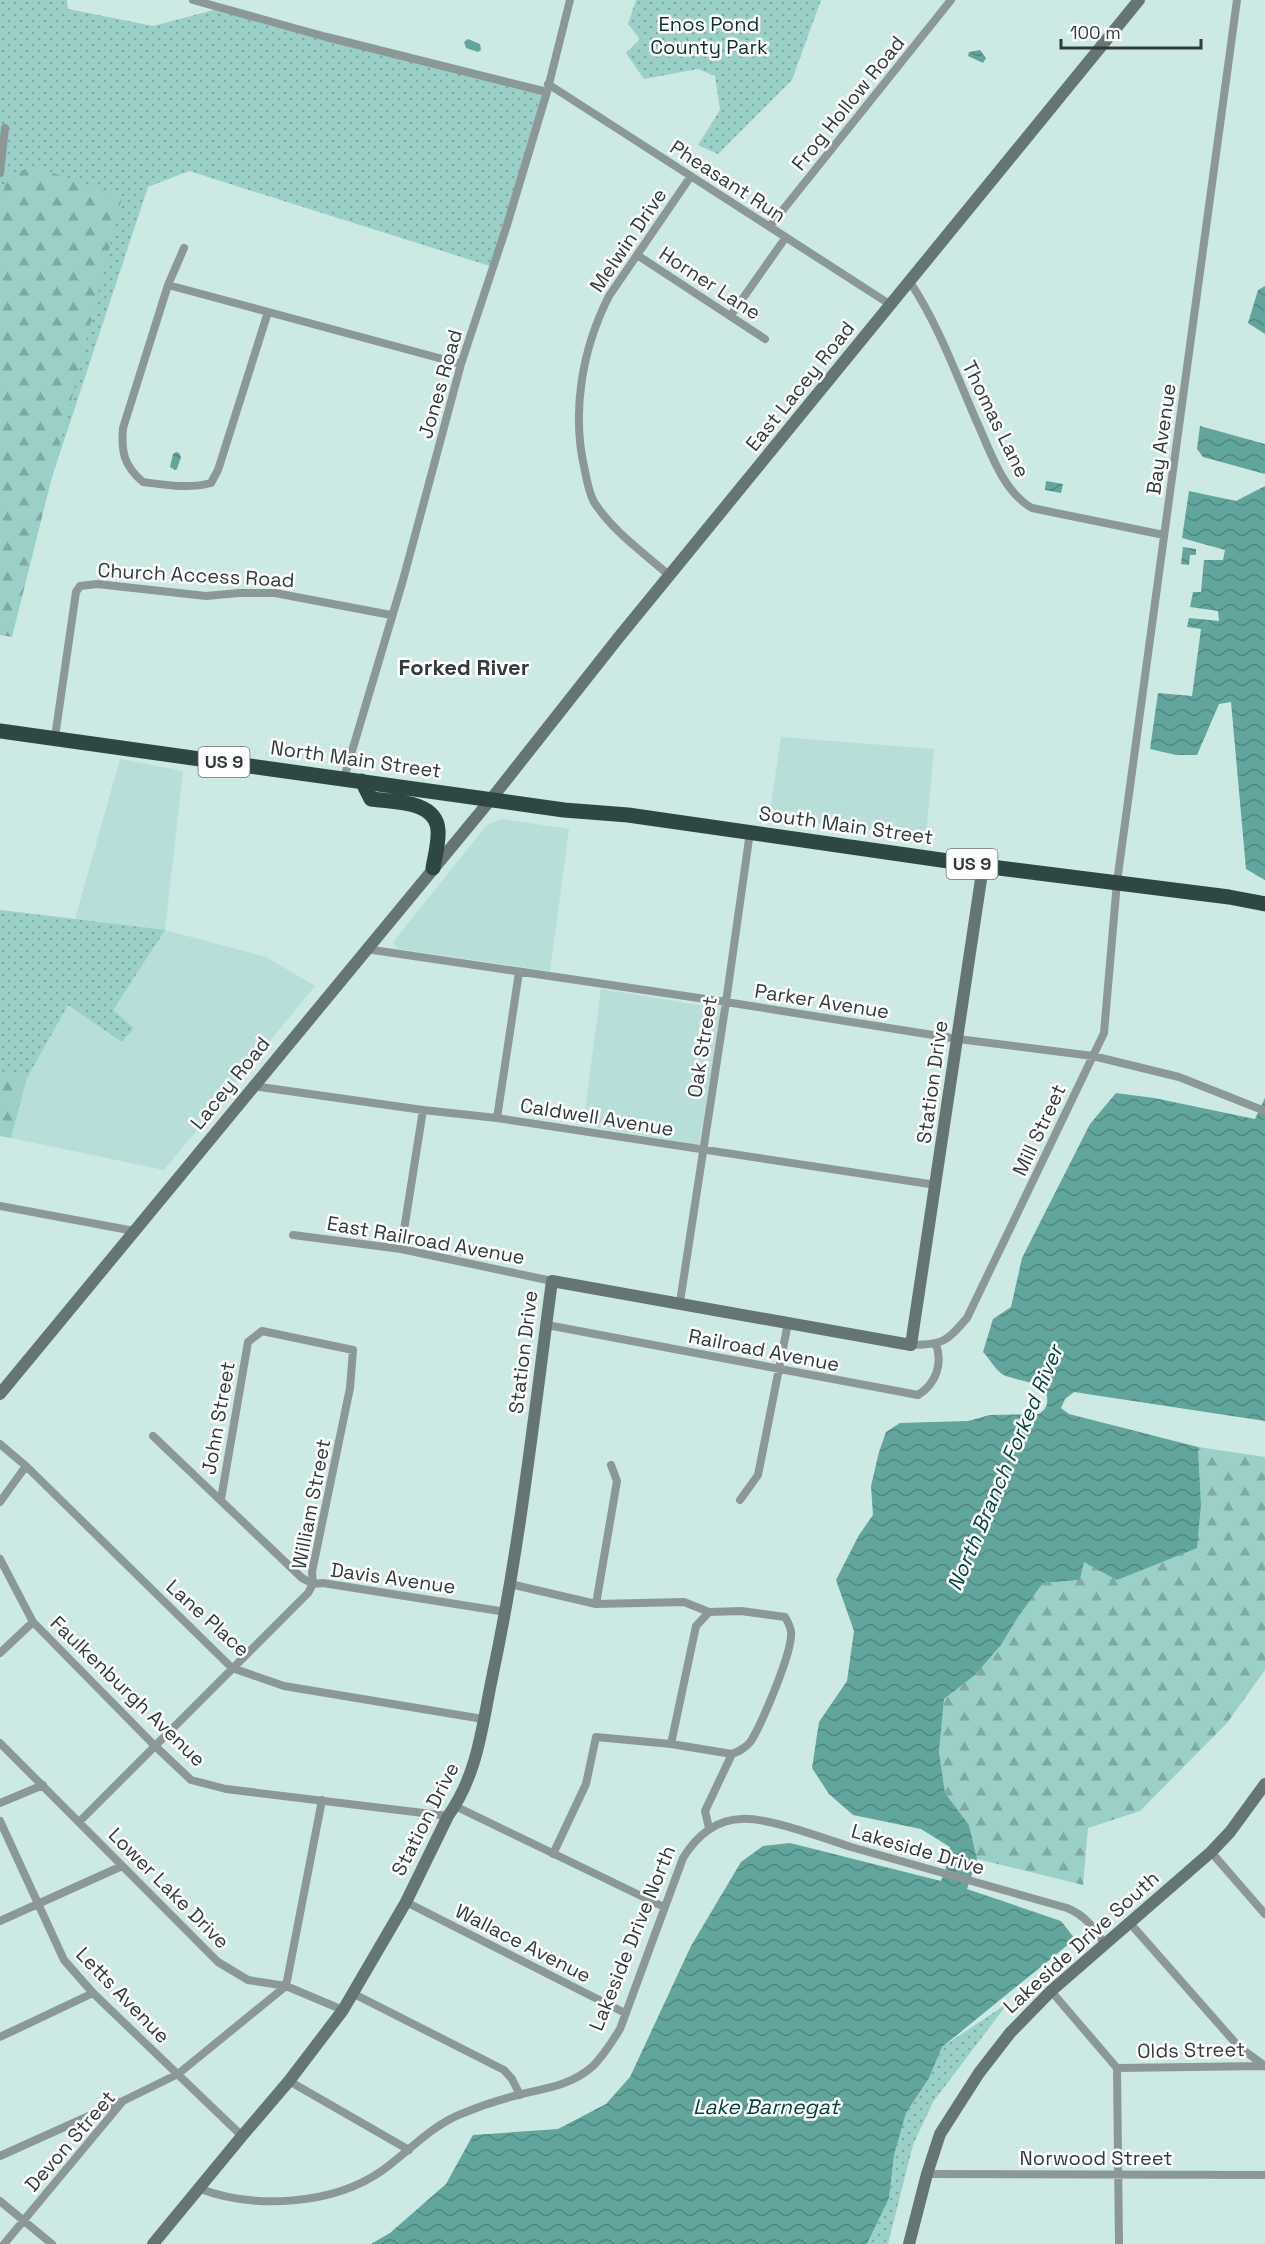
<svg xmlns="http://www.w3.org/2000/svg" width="1265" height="2244" viewBox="0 0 1265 2244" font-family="'Space Grotesk',sans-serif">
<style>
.built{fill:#b7ded8}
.green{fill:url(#green-dots)}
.forest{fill:url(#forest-firs)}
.water{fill:url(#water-waves)}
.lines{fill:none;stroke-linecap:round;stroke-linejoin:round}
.street{stroke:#8c9897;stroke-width:8}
.secondary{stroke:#647573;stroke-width:12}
.highway{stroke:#2e4744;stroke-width:15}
.labels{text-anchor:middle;stroke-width:5;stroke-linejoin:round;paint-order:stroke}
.shield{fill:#fff;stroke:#6e7675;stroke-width:1.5}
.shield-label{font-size:18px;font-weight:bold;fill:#303b3a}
.park-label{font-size:20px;fill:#0e302d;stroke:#fff}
.street-label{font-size:20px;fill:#303b3a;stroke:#fff}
.water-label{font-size:21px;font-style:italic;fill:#01443e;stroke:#fff}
.quarter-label{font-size:22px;font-weight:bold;fill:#303b3a;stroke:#fff}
</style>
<defs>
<pattern id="green-dots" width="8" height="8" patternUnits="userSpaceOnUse" patternTransform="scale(1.5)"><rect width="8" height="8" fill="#9ad0c8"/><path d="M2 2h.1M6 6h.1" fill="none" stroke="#7eaaa3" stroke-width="1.8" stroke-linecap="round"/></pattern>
<pattern id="forest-firs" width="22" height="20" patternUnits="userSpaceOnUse" patternTransform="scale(1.5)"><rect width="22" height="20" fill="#9ad0c8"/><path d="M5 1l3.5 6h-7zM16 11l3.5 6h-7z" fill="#7eaaa3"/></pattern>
<pattern id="water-waves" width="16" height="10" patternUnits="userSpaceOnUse" patternTransform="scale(1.5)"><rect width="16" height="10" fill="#61a59c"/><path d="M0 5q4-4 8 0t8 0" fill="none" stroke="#508880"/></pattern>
</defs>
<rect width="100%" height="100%" fill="#cce9e4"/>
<path class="built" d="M781,737L934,749L926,836L769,817Z
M120,759L183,771L165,930L266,957L315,986L164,1170L11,1138L27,1078L0,1071V910L75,919Z
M502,819L569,829L550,971L398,949L393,942L487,825Z
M601,989L722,1009L699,1145L583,1125Z"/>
<path class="green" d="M0,0H67L68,9L153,26L225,7L548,88L493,267L189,171L148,187L0,634Z
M636,0H821L792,80L718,154L698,145L720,110L715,76L698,69L644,79L626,53L640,39L628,24Z
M0,910L165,930L113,1010L134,1028L122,1042L68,1005L27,1078L0,1071Z
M1008,2003L933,2102L913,2145L888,2244H867L889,2198L894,2155L906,2113L929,2078L942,2047Z"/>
<path class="forest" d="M33,166L122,197L12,637L0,635V201L8,176Z
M0,1071L27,1078L11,1138L0,1136Z
M1198,1447L1265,1457V1670L1227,1723L1140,1811L1088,1828L1083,1885L977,1859L969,1825L945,1793L939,1752L944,1699L975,1675L1001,1645L1018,1617L1043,1583L1080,1580L1084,1562L1201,1504Z"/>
<path class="water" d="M468,39L480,44L481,50L478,52L466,48L464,42Z
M980,50L986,58L983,63L968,56L969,52Z
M1265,286V334L1248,323L1258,290Z
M1200,426L1265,444V474L1203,457L1197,449Z
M176,452L179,453L181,457L177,469L175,470L170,467L173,454Z
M1046,481L1063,484L1061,493L1045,490Z
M1265,486V880L1246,869L1231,702L1219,704L1197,755H1176L1150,749L1158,693L1192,696L1201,629L1187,627L1189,618L1219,621L1218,611L1190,607L1193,592H1201L1204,560H1223L1225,550L1182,538L1189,491L1236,501Z
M1183,547L1196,549V555H1190L1189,565L1181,564Z
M1116,1093L1154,1098L1255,1119L1265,1098V1421L1074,1392L1065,1399L1061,1408L1069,1414L1198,1447L1201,1504L1197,1548L1117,1580L1084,1562L1080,1580L1043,1583L1018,1617L1001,1645L975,1675L944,1699L939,1752L945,1793L969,1825L977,1859L967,1889L1061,1921L1075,1939L942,2047L929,2078L906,2113L894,2155L889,2198L867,2244H371L390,2233L446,2184L473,2135L558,2129L606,2104L630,2077L691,1946L741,1862L763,1846L790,1843L941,1881L947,1865L950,1847L921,1829L853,1815L829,1794L812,1768L819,1722L847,1681L854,1631L836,1580L859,1535L873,1515L871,1486L879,1452L886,1432L900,1423L968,1421L990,1415L1039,1414C1043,1411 1046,1409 1047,1403C1051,1380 1015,1382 1002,1374C995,1369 989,1358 983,1352L993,1319L1011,1307L1022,1258L1090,1124Z"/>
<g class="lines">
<path class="street" d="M193,0L326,37L547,92
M548,84L891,305
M0,173L5,128
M770,226L951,0
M637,255L765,339
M910,282C938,324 956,374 976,420C990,450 1002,491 1032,508L1164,535
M168,285L184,248
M268,312L218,470L211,483C189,489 165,485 143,482C124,466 121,452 123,428L168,285L461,364
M731,315L786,237
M670,576C644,553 613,532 594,502C589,493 587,482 585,471C571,413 582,349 609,296L691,176
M55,737L76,592L80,586L97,584L206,596L239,593H275L391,615
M344,778L403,580L461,364L507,225L547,92L570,0
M366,949L726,1002L958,1039L1093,1056L1179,1077L1265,1111
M253,1086L423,1110L497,1118L936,1185
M497,1118L519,972
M0,1206L134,1231
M293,1235L401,1249L552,1281
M401,1249L423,1110
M680,1302L726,1002L750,832
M547,1325L918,1395C936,1384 943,1364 936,1344
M911,1345C944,1344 945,1343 967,1318L1104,1033L1117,882L1237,0
M153,1436L302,1578L313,1584L323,1583L506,1612
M0,1444L26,1466L232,1668L284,1686L483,1719
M740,1500L758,1475L788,1323
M0,1502L26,1466
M0,1559L33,1622L154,1745L191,1780L226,1789L448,1816
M510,1584L596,1604L684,1602L709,1612L741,1611L785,1617C788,1622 792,1629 791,1635C791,1655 762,1723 751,1741C746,1748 739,1751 732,1754L705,1811L709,1828
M596,1604L617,1481L611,1465
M0,1653L33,1622
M0,1743L218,1962L248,1980L286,1986L343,2010
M671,1744L696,1626L709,1612
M0,1803L43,1785
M455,1806L664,1907
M0,1821L64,1960L93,1993L242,2136
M79,1822L308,1593L313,1584L312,1572L350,1388L353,1350L262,1331L248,1342L221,1499
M1211,1852L1265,1914
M553,1854L586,1784L596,1737L671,1744L732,1754
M406,1902L625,2013
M0,1921L122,1866
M1129,1922L1239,2047L1265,2066
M1051,1991L1117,2068L1119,2244
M354,1994L504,2070L512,2079L520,2095
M0,2037L93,1993
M1117,2068L1265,2066
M289,2081L409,2150
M0,2156L120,2102
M927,2174L1265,2175
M198,2188C254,2210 334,2205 383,2170C408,2152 431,2126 461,2114C480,2106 501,2099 522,2094C547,2088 572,2085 593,2066C604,2055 612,2042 620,2029L683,1858C696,1837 714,1820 741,1819C768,1817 823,1838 851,1847C923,1868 995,1888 1067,1908C1085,1915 1094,1928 1104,1943
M0,2201L52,2244
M4,2244L123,2101L178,2074L286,1986L322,1800"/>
<path class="secondary" d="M0,1394L492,798L619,637L1139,0
M153,2244L242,2136L289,2081L343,2010L406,1902L448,1816C478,1774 482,1726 492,1678C520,1547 534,1414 552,1281L911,1345L983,866
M909,2244L927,2174L940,2134L979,2073L1010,2033L1051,1991L1211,1852L1230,1832L1265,1784"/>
<path class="highway" d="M0,731L564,810L628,815L983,866L1229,897L1265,904
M362,781L371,799C393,802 436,800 438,830C439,842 435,856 433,868"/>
</g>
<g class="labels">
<g class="shield">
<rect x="198.5" y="747" width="51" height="30" rx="4.5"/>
<rect x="946.5" y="849" width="51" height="30" rx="4.5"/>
</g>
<g class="shield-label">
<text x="224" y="768">US 9</text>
<text x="972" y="870">US 9</text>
</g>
<g class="park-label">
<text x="709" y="31">Enos Pond<tspan x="709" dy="23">County Park</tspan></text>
</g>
<g class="street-label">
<text transform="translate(848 103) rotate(-51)" y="7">Frog Hollow Road</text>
<text transform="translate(728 181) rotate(33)" y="7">Pheasant Run</text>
<text transform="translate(628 240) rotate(-56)" y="7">Melwin Drive</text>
<text transform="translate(710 283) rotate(33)" y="7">Horner Lane</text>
<text transform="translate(440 384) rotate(-74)" y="7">Jones Road</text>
<text transform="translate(800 386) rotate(-51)" y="7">East Lacey Road</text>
<text transform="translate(996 419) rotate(64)" y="7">Thomas Lane</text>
<text transform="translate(1161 439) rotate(-82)" y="7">Bay Avenue</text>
<text transform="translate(196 575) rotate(3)" y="7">Church Access Road</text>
<text transform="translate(356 759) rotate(8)" y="7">North Main Street</text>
<text transform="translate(846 825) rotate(8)" y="7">South Main Street</text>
<text transform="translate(822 1001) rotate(9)" y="7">Parker Avenue</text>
<text transform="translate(702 1047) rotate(-81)" y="7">Oak Street</text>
<text transform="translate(932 1082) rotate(-82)" y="7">Station Drive</text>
<text transform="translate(230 1083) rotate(-51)" y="7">Lacey Road</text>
<text transform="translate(597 1117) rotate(9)" y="7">Caldwell Avenue</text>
<text transform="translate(1039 1130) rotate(-65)" y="7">Mill Street</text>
<text transform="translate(426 1240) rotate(10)" y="7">East Railroad Avenue</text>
<text transform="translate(764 1350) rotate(11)" y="7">Railroad Avenue</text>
<text transform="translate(523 1352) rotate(-83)" y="7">Station Drive</text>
<text transform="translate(218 1418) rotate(-80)" y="7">John Street</text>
<text transform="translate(311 1504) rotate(-79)" y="7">William Street</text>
<text transform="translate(393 1578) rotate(8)" y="7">Davis Avenue</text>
<text transform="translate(208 1618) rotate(42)" y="7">Lane Place</text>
<text transform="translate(128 1691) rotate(44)" y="7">Faulkenburgh Avenue</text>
<text transform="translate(425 1819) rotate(-63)" y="7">Station Drive</text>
<text transform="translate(918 1849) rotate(16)" y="7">Lakeside Drive</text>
<text transform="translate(169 1888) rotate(45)" y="7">Lower Lake Drive</text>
<text transform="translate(632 1938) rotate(-68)" y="7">Lakeside Drive North</text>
<text transform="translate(1081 1942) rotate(-42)" y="7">Lakeside Drive South</text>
<text transform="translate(523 1943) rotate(27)" y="7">Wallace Avenue</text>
<text transform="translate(123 1995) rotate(46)" y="7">Letts Avenue</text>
<text transform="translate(1191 2050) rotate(-1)" y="7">Olds Street</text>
<text transform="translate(70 2141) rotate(-49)" y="7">Devon Street</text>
<text x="1096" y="2165">Norwood Street</text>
</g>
<g class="water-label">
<text transform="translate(1005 1468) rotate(-67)" y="7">North Branch Forked River</text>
<text x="766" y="2114">Lake Barnegat</text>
</g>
<g class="quarter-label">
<text x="464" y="675">Forked River</text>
</g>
</g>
<path d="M1061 39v9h140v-9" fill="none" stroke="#303b3a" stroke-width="3"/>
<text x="1070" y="39" font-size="18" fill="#303b3a" stroke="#ffffff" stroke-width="4.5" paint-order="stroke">100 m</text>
</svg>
